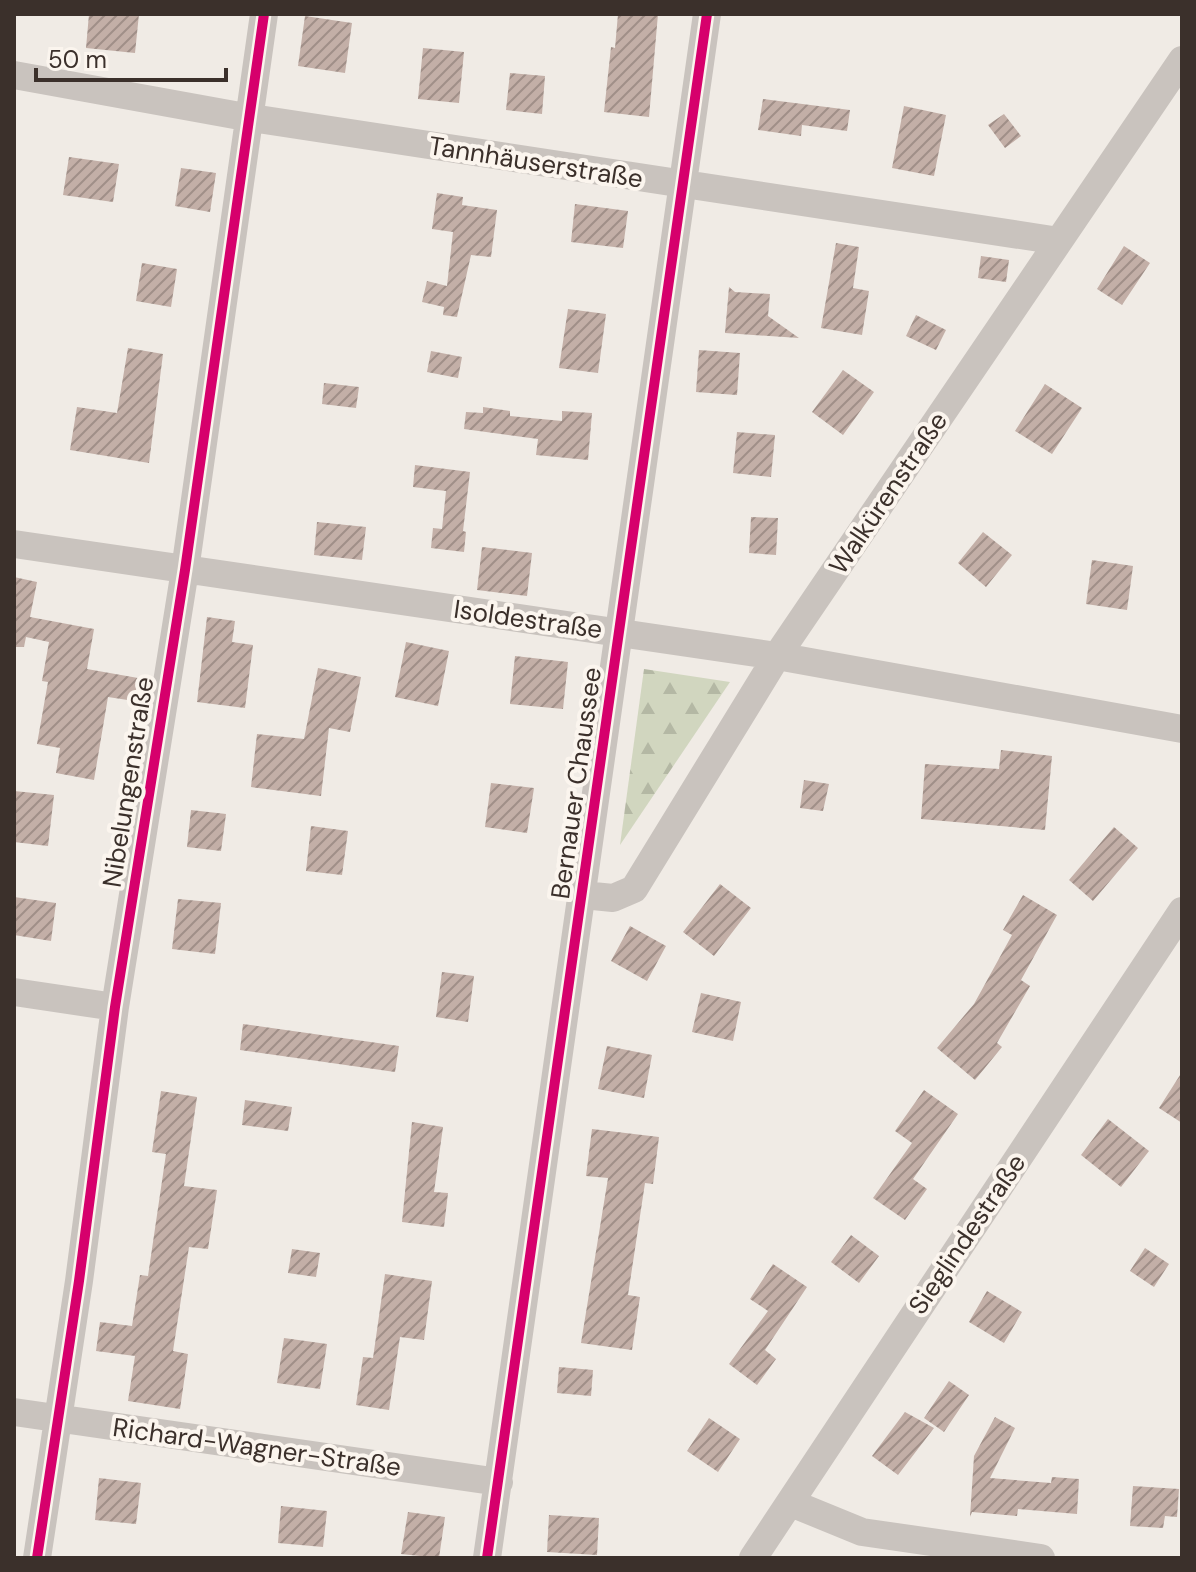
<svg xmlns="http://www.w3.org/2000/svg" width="1196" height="1572" viewBox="0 0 1196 1572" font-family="'DM Sans',sans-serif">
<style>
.forest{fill:url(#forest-firs)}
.building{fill:url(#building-hatch)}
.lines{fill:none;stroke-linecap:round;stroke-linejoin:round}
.minor{stroke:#c9c3be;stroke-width:28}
.cycleway-casing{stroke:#fbf5ee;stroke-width:15}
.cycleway{stroke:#d6006c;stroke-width:10}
.labels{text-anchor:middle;stroke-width:8;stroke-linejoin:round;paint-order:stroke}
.street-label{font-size:26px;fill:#3b302b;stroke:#fbf5ee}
</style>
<defs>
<pattern id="forest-firs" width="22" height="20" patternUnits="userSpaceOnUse" patternTransform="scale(2)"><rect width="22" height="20" fill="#d1d6bf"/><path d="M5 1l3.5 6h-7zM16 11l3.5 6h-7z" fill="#b4b8a4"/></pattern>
<pattern id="building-hatch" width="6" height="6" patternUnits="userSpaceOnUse" patternTransform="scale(2)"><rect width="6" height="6" fill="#c3afa7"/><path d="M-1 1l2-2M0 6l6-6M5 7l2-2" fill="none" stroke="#a08f88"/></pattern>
</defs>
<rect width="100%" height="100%" fill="#f0ebe5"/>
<path class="forest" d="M644,669L730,682L620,845Z"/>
<path class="building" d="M89,14H139L135,53L86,48Z
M618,14H658L649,117L604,112L611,47L615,48Z
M305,16L352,23L345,73L298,66Z
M423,48L464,52L459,103L418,99Z
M510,73L545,76L542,114L506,110Z
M763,99L850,110L847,131L802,125L801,136L758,130Z
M904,106L946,115L934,176L892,168Z
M1004,114L1021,136L1005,148L988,125Z
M69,157L119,164L113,202L63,195Z
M181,168L216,173L210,212L175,206Z
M437,193L463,197L462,205L497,210L491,257L471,255L457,317L443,315L444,307L422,302L427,281L447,286L453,232L432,229Z
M575,204L628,211L623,248L571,242Z
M836,243L859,247L853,288L869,291L862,335L821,328Z
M1124,246L1150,263L1122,305L1097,289Z
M981,256L1009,260L1006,282L978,278Z
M142,263L177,269L171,307L136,301Z
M729,287L735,292L770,294L768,316L799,338L725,333Z
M568,309L606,314L598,373L559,368Z
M916,315L946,330L936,350L906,336Z
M128,348L163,354L149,463L70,450L77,407L117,413Z
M699,350L740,353L737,395L696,392Z
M431,351L462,357L458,378L427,372Z
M843,370L874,392L843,435L812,412Z
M324,383L359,387L356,408L322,404Z
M1045,384L1082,408L1052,454L1015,431Z
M483,407L510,411V416L562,421V411L592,413L588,460L536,455L538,439L464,429L466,412L483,413Z
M737,432L775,435L771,477L733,473Z
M415,465L470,472L463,531L466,532L464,552L431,548L433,528L442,529L446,491L413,487Z
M751,517L778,518L776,555L749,553Z
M317,522L366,527L362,560L314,555Z
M983,532L1012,555L986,587L958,563Z
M482,547L532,553L527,596L477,590Z
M1092,560L1133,566L1127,610L1086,604Z
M14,577L37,582L30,617L94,629L87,669L138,678L134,701L108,697L94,780L56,773L60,748L37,744L48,682L42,681L49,642L26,637L24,647H14Z
M207,617L235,621L232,642L253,645L245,708L197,702Z
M406,642L449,651L438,706L395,697Z
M515,656L568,662L563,709L510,704Z
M318,668L361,677L350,732L329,728L321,796L251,787L257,734L304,739Z
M1001,750L1052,756L1045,830L921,819L925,764L999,769Z
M804,780L829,784L823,811L800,808Z
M491,783L534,788L527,833L485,827Z
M14,791L54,795L48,846L14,842Z
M191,810L226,814L221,851L187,847Z
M311,826L348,831L342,875L306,871Z
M1114,827L1138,848L1093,901L1069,880Z
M720,884L751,908L714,956L683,932Z
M1023,895L1057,915L1021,980L1030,986L997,1043L1002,1047L975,1080L937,1048L974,1004L1012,935L1003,930Z
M14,897L56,903L51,941L14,935Z
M178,899L221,903L215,954L172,949Z
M630,926L666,946L647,981L611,961Z
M442,972L474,976L468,1022L436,1017Z
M701,993L741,1002L733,1041L692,1032Z
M243,1024L399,1046L395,1072L240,1050Z
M607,1046L652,1055L644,1098L598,1089Z
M1182,1072V1123L1159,1108Z
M924,1090L958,1114L913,1179L927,1189L905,1220L873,1198L912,1143L895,1131Z
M161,1091L197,1097L184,1186L217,1190L208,1249L189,1247L173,1351L188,1354L180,1409L128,1401L135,1356L96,1351L100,1322L132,1326L140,1275L148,1276L166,1154L152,1152Z
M245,1100L292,1107L288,1131L242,1125Z
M1108,1119L1149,1151L1121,1187L1081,1155Z
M412,1122L443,1127L434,1192L448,1193L444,1227L402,1222Z
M592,1129L659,1137L653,1184L645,1183L628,1295L640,1297L632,1350L581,1343L608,1178L586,1176Z
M851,1235L879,1256L859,1283L831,1262Z
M1145,1248L1169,1264L1154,1287L1130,1271Z
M292,1249L320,1253L316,1277L288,1273Z
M773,1264L807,1287L765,1350L776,1359L757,1385L729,1364L768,1311L750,1299Z
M385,1274L432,1281L424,1340L400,1337L389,1410L356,1405L363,1357L373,1358Z
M987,1291L1022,1312L1004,1343L969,1322Z
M284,1338L327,1344L320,1389L277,1383Z
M559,1367L593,1370L591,1396L557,1393Z
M949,1381L969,1395L944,1432L924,1418Z
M905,1412L934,1428L898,1475L872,1456Z
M995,1417L1015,1428L990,1478L1051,1483L1052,1477L1079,1479L1077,1514L1018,1509L1017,1516L972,1512L970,1517L974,1456Z
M709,1418L740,1439L718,1472L687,1451Z
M99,1478L141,1483L136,1524L95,1520Z
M1133,1486L1179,1489L1177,1517L1165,1516L1163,1528L1130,1526Z
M281,1506L327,1511L323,1547L278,1543Z
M408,1512L445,1517L439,1558L401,1554Z
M549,1515L599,1518L597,1555L547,1552Z"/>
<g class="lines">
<path class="minor" d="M14,75L251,118L1059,241
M14,544L777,656L1182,729
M583,895L613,898L634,889L777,656L1182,60
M14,992L115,1007
M14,1412L499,1482
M791,1503L862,1532L1041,1558
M37,1558L79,1281L115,1007L185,570L264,14
M487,1558L707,14
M753,1558L1182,911"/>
<g class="cycleway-casing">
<path id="cycleway" d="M37,1558L79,1281L115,1007L185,570L264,14
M487,1558L707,14"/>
</g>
<use href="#cycleway" class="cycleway"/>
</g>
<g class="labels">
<g class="street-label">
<text transform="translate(536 162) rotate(9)" y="9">Tannhäuserstraße</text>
<text transform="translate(888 493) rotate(-56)" y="9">Walkürenstraße</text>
<text transform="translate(528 619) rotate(8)" y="9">Isoldestraße</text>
<text transform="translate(128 782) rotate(-81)" y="9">Nibelungenstraße</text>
<text transform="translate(576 783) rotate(-82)" y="9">Bernauer Chaussee</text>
<text transform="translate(967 1234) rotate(-56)" y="9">Sieglindestraße</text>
<text transform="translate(257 1447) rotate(8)" y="9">Richard-Wagner-Straße</text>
</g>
</g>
<rect width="1196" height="1572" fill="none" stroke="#3b302b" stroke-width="32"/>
<path d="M36 68v12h190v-12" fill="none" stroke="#3b302b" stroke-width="4"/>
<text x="48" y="68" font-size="24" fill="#3b302b" stroke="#fbf5ee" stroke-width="6" paint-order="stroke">50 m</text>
</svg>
